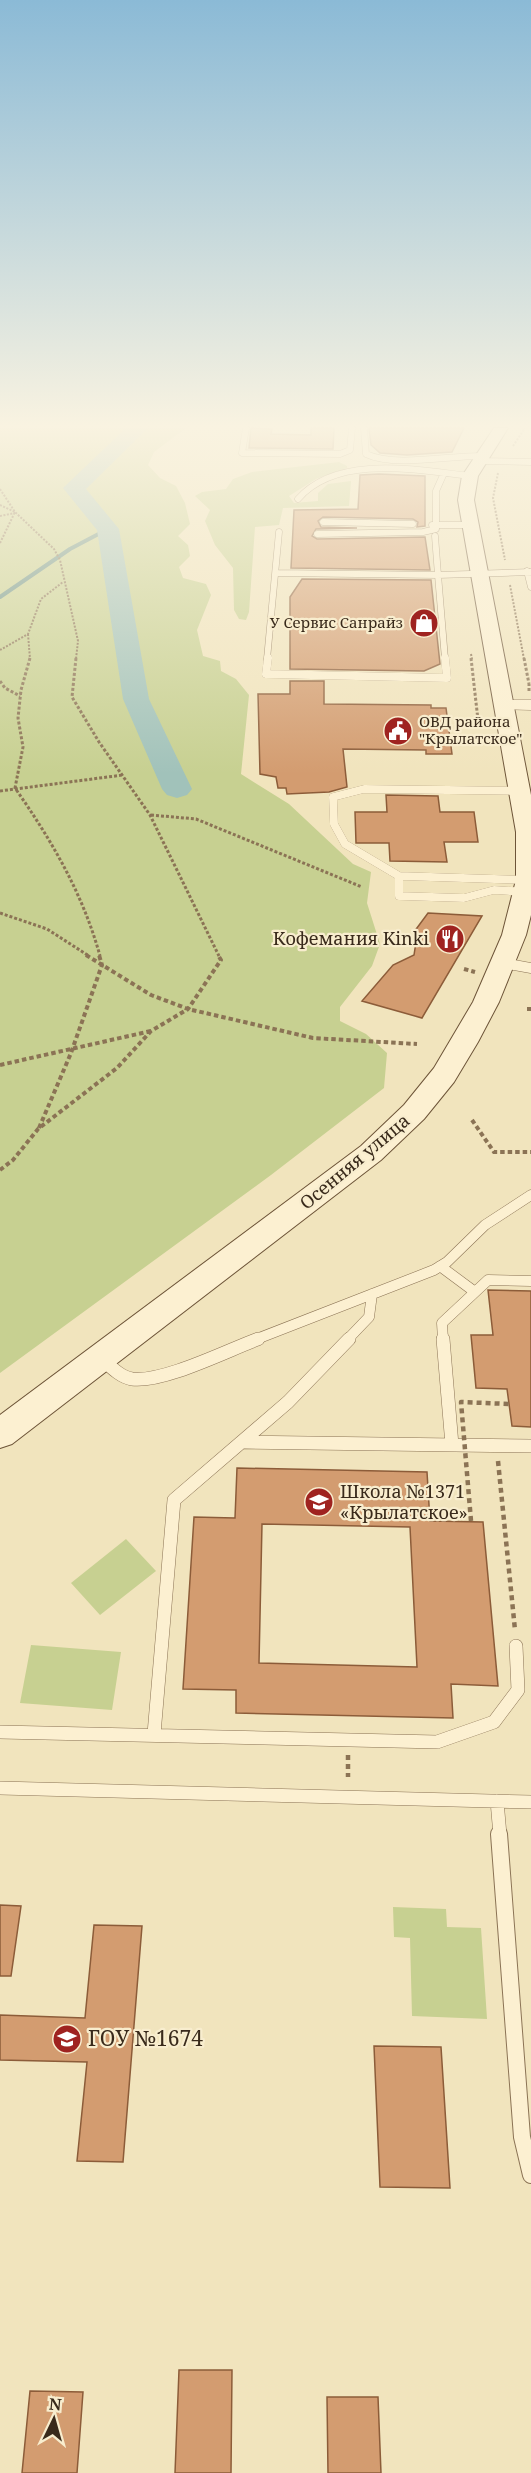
<svg xmlns="http://www.w3.org/2000/svg" width="531" height="2473" viewBox="0 0 531 2473" font-family="'Noto Serif',serif">
<style>
.green{fill:#c7d091}
.lines{fill:none;stroke-linecap:round;stroke-linejoin:round}
.stream{stroke:#689188;stroke-width:4}
.river{fill:#a1c2ba;fill-rule:evenodd}
.building{fill:#d39c70;stroke:#8c5c39;stroke-width:1.5;fill-rule:evenodd}
.service-far4-casing{stroke:#8b7355;stroke-width:7}
.service-far3-casing{stroke:#8b7355;stroke-width:8}
.service-far2-casing{stroke:#8b7355;stroke-width:11}
.service-far1-casing{stroke:#8b7355;stroke-width:14}
.service-casing{stroke:#8b7355;stroke-width:18}
.tertiary-casing{stroke:#8b7355;stroke-width:1}
.secondary-casing{stroke:#6d5438;stroke-width:2}
.path-far3{stroke:#8b7355;stroke-width:2;stroke-dasharray:2 1.5;stroke-linecap:butt}
.path-far2{stroke:#8b7355;stroke-width:3;stroke-dasharray:3 2;stroke-linecap:butt}
.path-far1{stroke:#8b7355;stroke-width:4;stroke-dasharray:4.5 3;stroke-linecap:butt}
.path{stroke:#8b7355;stroke-width:4.5;stroke-dasharray:5 4;stroke-linecap:butt}
.service-far4{stroke:#fcf0d1;stroke-width:6}
.service-far3{stroke:#fcf0d1;stroke-width:8}
.service-far2{stroke:#fcf0d1;stroke-width:10}
.service-far1{stroke:#fcf0d1;stroke-width:13}
.service{stroke:#fcf0d1;stroke-width:16}
.tertiary{fill:#fcf0d1;fill-rule:evenodd}
.secondary{fill:#fcf0d1;fill-rule:evenodd}
.path-bridge{stroke:#8b7355;stroke-width:4.5;stroke-dasharray:5 4;stroke-linecap:butt}
.labels{text-anchor:middle;stroke-width:4.5;stroke-linejoin:round;paint-order:stroke}
.far-poi-label{font-size:15px;fill:#392a1b;stroke:#f8edce;text-anchor:end}
.poi-label{font-size:18px;fill:#392a1b;stroke:#f8edce;text-anchor:end}
.street-label{font-size:18px;fill:#392a1b;stroke:#f8edce}
.near-poi-label{font-size:21px;fill:#392a1b;stroke:#f8edce;text-anchor:start}
</style>
<rect width="100%" height="100%" fill="#f1e4bd"/>
<path class="green" d="M0,428H186L154,452L148,465L160,478L176,486L185,503L190,524L178,536L188,545L190,556L179,567L183,578L206,584L211,595L197,630L203,656L220,661L221,671L236,679L249,695L241,774L289,804L353,864L371,872L367,903L380,944L372,966L340,1007V1021L366,1034L387,1053L384,1088L271,1175L0,1373Z
M339,462L347,466V468L316,479L289,496L294,503L318,501V493L328,484L351,481L349,506L283,508L279,525L255,527L249,612L246,620L239,619L234,610L233,568L215,545L205,521L210,510L195,496L202,492L226,489L233,479L252,472Z
M126,1539L156,1571L100,1615L71,1583Z
M31,1645L121,1652L112,1710L20,1703Z
M393,1907L446,1909L447,1927L481,1928L487,2019L412,2016L410,1938L394,1937Z"/>
<g class="lines">
<path class="stream" d="M0,597L70,549L108,529"/>
<path class="river" d="M126,428H148L86,489L119,529L149,699L192,789L187,795L177,798L167,795L162,789L123,699L97,530L63,488Z"/>
</g>
<path class="building" d="M251,428L272,429L271,434L311,435V428H334L333,449L249,448Z
M369,428H464L452,452L407,455L380,453L371,445Z
M379,474L425,476V526L417,527L418,522L413,519L323,517L318,521L321,527L357,528L316,529L312,536L317,539L425,537L430,570L291,568L294,510L358,509L360,475Z
M302,579L431,580L440,664L424,671L290,669V597Z
M290,681H324V704L431,705V708H446L452,754H426V750L343,749L347,787L329,792L287,794L286,788H278L276,777L260,774L258,694H290Z
M386,795L438,796L440,812H474L478,842H444L447,862L390,861L389,843H356L355,812H387Z
M428,913L482,916L422,1018L362,1001L393,965L414,955L416,942L414,932Z
M488,1290L531,1291V1427L512,1426L507,1389L476,1388L471,1335H493Z
M237,1468L427,1472L430,1521L483,1522L498,1686L451,1684L453,1718L236,1713V1690L183,1689L194,1517L235,1518ZM262,1524L410,1527L417,1667L259,1663Z
M0,1905L21,1906L11,1976H0Z
M94,1925L142,1926L123,2162L77,2161L87,2062L0,2060V2015L85,2018Z
M374,2046L441,2047L450,2188L380,2187Z
M179,2370H232L231,2473H175Z
M30,2391L83,2392L77,2473H22Z
M327,2397H378L381,2473H328Z"/>
<g class="lines">
<g class="service-far4-casing">
<path id="service-far4" d="M246,428L242,453L340,454L350,450L352,428
M364,428L366,454C396,468 450,455 483,456
M479,461L531,462
M298,499C337,454 417,470 470,476
M323,522L413,524
M432,525H471
M317,534L423,532L436,529V491L444,473
M527,571L531,587
M276,573L438,575L435,536
M267,659L279,532
M445,659L438,575L531,572"/>
</g>
<g class="service-far3-casing">
<path id="service-far3" d="M268,658L266,674L447,678L445,658
M520,791L364,789L333,797L334,824L345,844L399,876L528,880
M399,876V896L464,898L494,890L526,892"/>
</g>
<g class="service-far2-casing">
<path id="service-far2" d="M503,963L531,968
M440,1266L475,1292
M254,1340L434,1270L447,1262L485,1225L531,1195
M347,1340L369,1317L372,1294
M443,1340L442,1323L488,1280L531,1281"/>
</g>
<g class="service-far1-casing">
<path id="service-far1" d="M443,1339L452,1445
M101,1358C110,1366 120,1377 132,1379C163,1383 228,1350 258,1339
M244,1442L531,1446
M0,1732L437,1742L494,1722L518,1690L516,1646
M154,1734L174,1500L288,1402L349,1339
M0,1788L531,1802
M497,1801L500,1835"/>
</g>
<g class="service-casing">
<path id="service" d="M499,1834L522,2137L531,2175"/>
</g>
<g class="tertiary-casing">
<path id="tertiary" d="M504,700H531V710L498,709L495,705L498,701Z"/>
</g>
<g class="secondary-casing">
<path id="secondary" d="M494,428H508L478,476L474,500L531,795V915L526,935L499,1002L478,1042L454,1082L424,1119L381,1160L12,1444L0,1448V1415L361,1146L404,1105L434,1068L473,1002L502,935L516,880V832L458,500L462,476Z"/>
</g>
<path class="path-far3" d="M513,446L525,428
M498,473L493,498L505,560
M0,489L15,512L54,549L60,560L78,641L76,659
M0,505L15,512
M0,516L15,513
M0,543L15,512
M510,585L524,659
M28,634L30,659
M0,650L28,634L41,599L63,582
M471,654L472,659"/>
<path class="path-far2" d="M30,658L21,690L18,718L23,747L15,788C52,841 83,894 100,956
M76,658L72,697L99,742L150,815L219,956
M471,658L478,720H486
M524,658L529,684
M0,681L5,688L20,696
M529,691V684L531,685
M0,791L123,775
M151,815L196,819L362,887
M0,913L47,929L89,956"/>
<path class="path-far1" d="M86,955L151,995L188,1009L313,1038L417,1044
M464,969L475,972
M527,1009H531
M0,1065L151,1031
M472,1120L494,1152H531
M39,1128L71,1053L102,965L99,955
M0,1170L13,1160L38,1129L117,1068L151,1031L188,1009L221,960L218,955"/>
<path class="path" d="M498,1461L515,1630
M348,1755V1777"/>
<use href="#service-far4" class="service-far4"/>
<use href="#service-far3" class="service-far3"/>
<use href="#service-far2" class="service-far2"/>
<use href="#service-far1" class="service-far1"/>
<use href="#service" class="service"/>
<use href="#tertiary" class="tertiary"/>
<use href="#secondary" class="secondary"/>
<path class="path-bridge" d="M471,1521L461,1402L509,1404"/>
</g>
<linearGradient id="sky" x2="0" y2="1"><stop stop-color="#8bbad6"/><stop offset="0.55" stop-color="#f9f3e1"/><stop offset="1" stop-color="#f9f3e1" stop-opacity="0"/></linearGradient>
<rect width="531" height="774" fill="url(#sky)"/>
<defs>
<g id="shop-disc" transform="scale(1.5)"><circle r="9.5" fill="#9f2320" stroke="#f8edce"/><path d="M-5-2.5h2.3a2.7 3.5 0 0 1 5.4 0H5L5.5 6h-11ZM-1.5-2.5h3a1.5 2.3 0 0 0-3 0Z" fill="#fff"/></g>
<g id="civic-disc" transform="scale(1.5)"><circle r="9.5" fill="#9f2320" stroke="#f8edce"/><path d="M-.6-6.5H3V-4.5H.6V-3L4-1V1h2V6H-6V1h2V-1L-.6-3ZM-1.2 2.5V6h2.4V2.5Z" fill="#fff"/></g>
<g id="restaurant-disc" transform="scale(1.5)"><circle r="9.5" fill="#9f2320" stroke="#f8edce"/><path d="M-5-6h1v4h1v-4h1v4h1v-4h1v5L-1.5 .5V6h-2V.5L-5-1ZM5-6V6H3V1.5H1.5Q1.5-4 5-6Z" fill="#fff"/></g>
<g id="school-disc" transform="scale(1.5)"><circle r="9.5" fill="#9f2320" stroke="#f8edce"/><path d="M0-5L7-2L0 1L-7-2ZM-4 1L0 2.5L4 1V4Q0 6-4 4Z" fill="#fff"/></g>
</defs>
<g fill-rule="evenodd">
<use href="#shop-disc" x="424" y="623"/>
<use href="#civic-disc" x="398" y="731"/>
<use href="#restaurant-disc" x="450" y="939"/>
<use href="#school-disc" x="319" y="1502"/>
<use href="#school-disc" x="67" y="2039"/>
</g>
<g class="labels">
<g class="far-poi-label">
<text x="403" y="628">У Сервис Санрайз</text>
<text x="419" y="727" text-anchor="start">ОВД района<tspan x="419" dy="17">"Крылатское"</tspan></text>
</g>
<g class="poi-label">
<text x="429" y="945">Кофемания Kinki</text>
<text x="340" y="1498" text-anchor="start">Школа №1371<tspan x="340" dy="21">«Крылатское»</tspan></text>
</g>
<g class="street-label">
<text transform="translate(355 1162) rotate(-40)" y="6">Осенняя улица</text>
</g>
<g class="near-poi-label">
<text x="88" y="2046">ГОУ №1674</text>
</g>
</g>
<g transform="translate(54 2419) rotate(5)" stroke="#f8edce" stroke-width="4.5" paint-order="stroke">
<path d="M0-4.5L10 22L0 15L-10 22Z" fill="#392a1b"/>
<text y="-9" font-size="16" font-weight="bold" text-anchor="middle" fill="#392a1b">N</text>
</g>
</svg>
